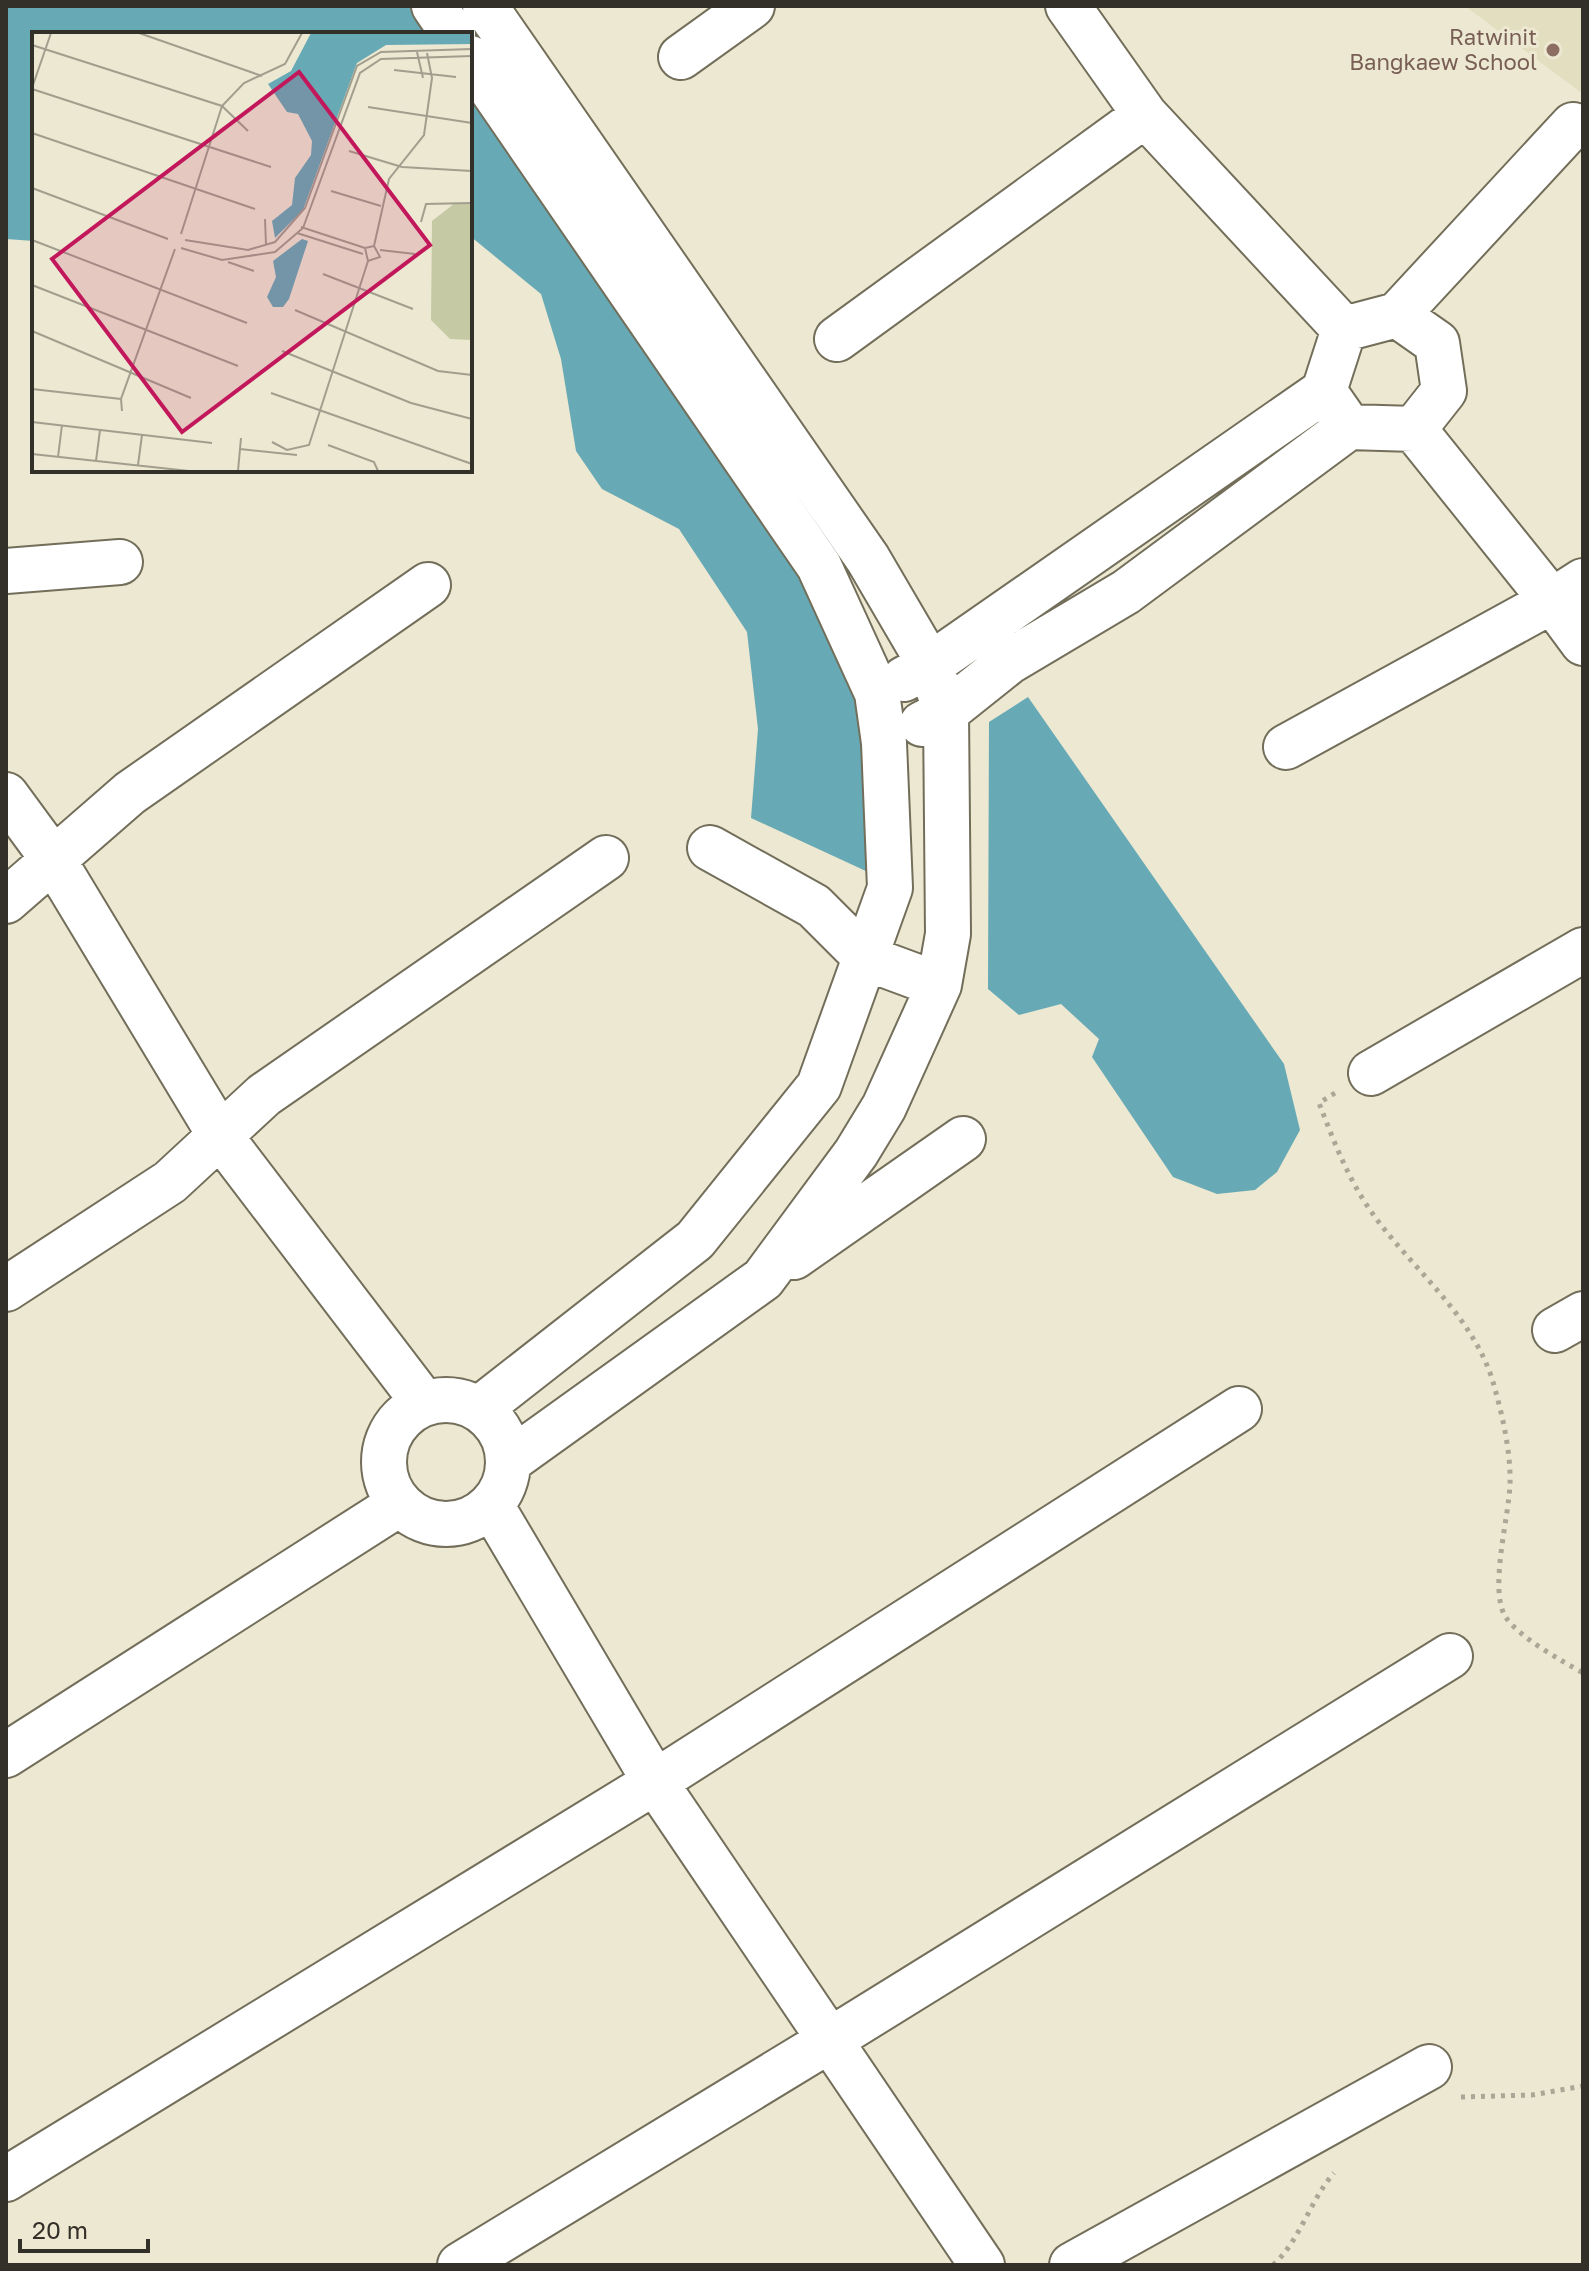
<svg xmlns="http://www.w3.org/2000/svg" width="1589" height="2271" viewBox="0 0 1589 2271" font-family="'Golos Text',sans-serif">
<style>
.built{fill:#e3dec0}
.water{fill:#67aab5}
.lines{fill:none;stroke-linecap:round;stroke-linejoin:round}
.minor-casing{stroke:#726e5a;stroke-width:48}
.path{stroke:#aaa796;stroke-width:5;stroke-dasharray:4 6;stroke-linecap:butt}
.minor{stroke:#fff;stroke-width:44}
.education-dot{fill:#8d6e63;stroke:#ece8d2;stroke-width:3}
.labels{text-anchor:middle;stroke-width:6;stroke-linejoin:round;paint-order:stroke}
.education-label{font-size:22px;fill:#785e54;stroke:#ece8d2;text-anchor:end}
.inset-road{fill:none;stroke:#a29e8e;stroke-width:2}
.view{fill:#c2185b;fill-opacity:0.15;stroke:#c2185b;stroke-width:4}
.inset-edge{fill:none;stroke:#323028;stroke-width:4}
</style>
<rect width="100%" height="100%" fill="#ece8d2"/>
<path class="built" d="M1465,6H1583V94Z"/>
<path class="water" d="M6,6H431L450,34H34V241L6,239Z
M470,63L823,586L884,790L868,872L751,818L758,729L747,632L679,529L602,489L576,451L561,359L541,294L470,236Z
M1028,697L1284,1064L1300,1130L1277,1172L1255,1190L1217,1194L1173,1177L1092,1057L1099,1039L1061,1004L1019,1015L988,989L989,722Z"/>
<g class="lines">
<g class="minor-casing">
<path id="minor" d="M434,6L453,34
M485,6L868,559L930,665L946,712L948,934L939,985L884,1107L856,1153L763,1279L508,1462
M1068,6L1145,115L1344,329
M681,57L752,6
M470,58L819,566L877,693L884,743L890,888L819,1086L695,1240L479,1409
M1397,315L1437,343L1444,391L1414,429L1349,427L1324,391L1344,329Z
M1397,315L1573,125
M837,339L1145,115
M1414,429L1552,601L1583,643
M6,571L120,562
M904,679L930,665L1324,391
M922,724L946,712L1010,661L1126,592L1349,427
M1286,747L1552,601L1583,581
M6,795L53,859L221,1137L424,1403
M710,848L814,906L866,958L939,985
M6,901L130,793L428,585
M1371,1073L1583,950
M794,1257L963,1139
M6,1289L170,1182L264,1095L606,858
M1555,1330L1583,1314
M384 1462a62 62 0 1 1 124 0a62 62 0 1 1-124 0Z
M491,1505L655,1782L982,2265
M6,1755L399,1504
M6,2179L655,1782L1239,1409
M460,2265L830,2040L1450,1656
M1072,2265L1429,2067"/>
</g>
<path class="path" d="M1335,1093L1319,1103C1333,1139 1346,1174 1368,1207C1409,1268 1476,1315 1495,1389C1503,1418 1511,1454 1510,1484C1509,1517 1489,1588 1505,1616C1518,1637 1562,1661 1583,1673
M1461,2097L1532,2095L1583,2086
M1273,2265C1300,2241 1310,2200 1334,2173"/>
<use href="#minor" class="minor"/>
</g>
<circle class="education-dot" cx="1553" cy="50" r="8"/>
<g class="labels">
<g class="education-label">
<text x="1537" y="45">Ratwinit<tspan x="1537" dy="25">Bangkaew School</tspan></text>
</g>
</g>
<g transform="translate(32 32)">
<rect width="440" height="440" fill="#ece8d2"/>
<path d="M423,171L440,172V308L418,307L399,288L400,189Z" fill="#c5caa4"/>
<path d="M279,1H435L440,2V12L354,13L325,31L271,178L243,206L240,189L260,173L263,146L279,123L280,109L266,82L255,80L236,52L259,39ZM270,207L276,209L257,267L251,275H241L235,265L244,245L241,229Z" fill="#67aab5"/>
<path class="inset-road" d="M107,1L230,44M0,13L190,74L216,99M385,20L391,46M362,38L424,45M0,56L19,1M0,57L239,135M336,75L440,91M0,101L223,177M317,119L370,135L440,139M0,156L136,207M299,159L349,174M233,187L234,213M389,190L394,172L440,171M269,195L333,216M265,201L331,222M149,202L190,74L212,51L253,32L270,1M0,208L215,291M153,208L216,218L243,210L273,176L325,34L349,20L440,17M342,214L357,147L392,103L400,46L395,21M342,214L348,225L336,229L333,216ZM149,216L190,228L243,220L271,196L328,41L349,27L440,24M348,218L383,222M196,230L222,239M291,242L381,277M0,253L206,334M263,278L406,339L440,343M0,299L159,366M250,319L379,371L440,387M0,357L89,367M239,361L440,432M90,379L89,367L143,217M0,390L180,411M240,410L255,418L277,413L336,229M296,413L342,430L346,439M208,417L265,423M0,422L157,439M26,425L30,393M64,429L68,398M106,433L110,403M206,439L209,406"/>
<path class="view" d="M267,40L398,213L150,400L20,227Z"/>
<rect width="440" height="440" class="inset-edge"/>
</g>
<rect width="1589" height="2271" fill="none" stroke="#323028" stroke-width="16"/>
<path d="M20 2239v12h128v-12" fill="none" stroke="#323028" stroke-width="4"/>
<text x="32" y="2239" font-size="24" fill="#323028" stroke="#ece8d2" stroke-width="6" paint-order="stroke">20 m</text>
</svg>
